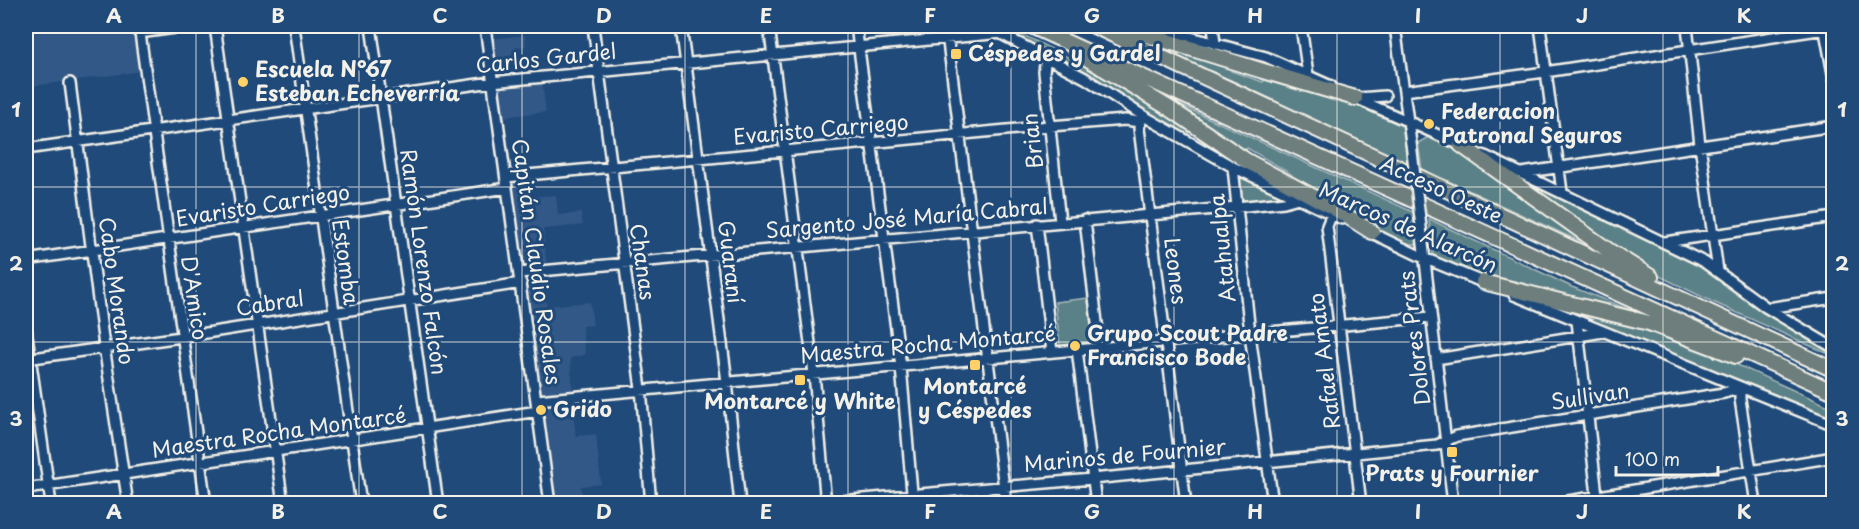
<svg xmlns="http://www.w3.org/2000/svg" width="1859" height="529" viewBox="0 0 1859 529" font-family="'Playpen Sans',sans-serif">
<style>
.built{fill:#325887}
.green{fill:#5a8187;stroke:#a7b9b8;stroke-width:1.5}
.lines{fill:none;stroke-linecap:round;stroke-linejoin:round}
.minor-casing{stroke:#f4f1e8;stroke-width:14}
.highway-casing{stroke:#f4f1e8;stroke-width:18}
.minor{stroke:#1f4a7a;stroke-width:9}
.highway{stroke:#6d7e7c;stroke-width:14}
.minor-bridge-casing{stroke:#f4f1e8;stroke-width:14;stroke-linecap:butt}
.minor-bridge{stroke:#1f4a7a;stroke-width:9}
.grid{fill:none;stroke:#f4f1e8;stroke-width:1.5;stroke-opacity:0.55}
.poi-dot{fill:#ffd166;stroke:#1f4a7a;stroke-width:2}
.labels{text-anchor:middle;stroke-width:6;stroke-linejoin:round;paint-order:stroke}
.poi-label{font-size:21px;font-weight:bold;fill:#f4f1e8;stroke:#1f4a7a;text-anchor:start}
.street-label{font-size:21px;fill:#f4f1e8;stroke:#1f4a7a}
.neatline{fill:none;stroke:#f4f1e8;stroke-width:2}
.grid-label{font-size:20px;text-anchor:middle;font-weight:bold;fill:#f4f1e8}
</style>
<rect width="100%" height="100%" fill="#1f4a7a"/>
<filter id="ink" filterUnits="userSpaceOnUse"><feTurbulence type="fractalNoise" baseFrequency=".0167" numOctaves="2"/><feDisplacementMap in="SourceGraphic" scale="12" xChannelSelector="R" yChannelSelector="G"/><feConvolveMatrix kernelMatrix="1 2 1 2 8 2 1 2 1" color-interpolation-filters="sRGB"/></filter>
<g filter="url(#ink)">
<path class="built" d="M26,26H135L142,71L26,87Z
M525,35L526,46L516,47L517,57L493,60L490,39Z
M542,81L546,112L501,117L498,91L501,86Z
M528,179L530,197L556,195L558,215L581,213L583,225L543,229L547,267L525,268L522,266L510,185L513,180Z
M543,273L547,306L590,302L593,325L582,326L585,355L570,358L573,391L543,395L539,393L524,282L527,275Z
M553,402L555,416L573,414L576,436L596,434L601,484L581,486L583,503H554L541,407L545,403Z"/>
<path class="green" d="M997,26H1005L1122,84L1154,103L1189,131L1188,136L1119,95Z
M1134,37L1230,64L1231,71L1263,82L1265,78L1354,104L1403,126L1408,163L1237,83Z
M1156,94L1415,213L1420,244C1393,249 1316,195 1290,179L1292,175L1286,171L1247,148L1245,151L1156,96Z
M1428,137L1461,152L1599,250L1422,169L1418,143Z
M1492,164L1680,255L1713,274L1796,332L1833,354V356L1713,302L1647,270Z
M1236,173L1284,198L1239,203Z
M1429,219L1572,287L1653,319C1582,302 1498,288 1433,255Z
M1523,297L1633,325L1722,358L1833,408V423Z
M1088,298L1093,342L1060,346L1055,302Z"/>
<g class="lines">
<g class="minor-casing">
<path id="minor" d="M139,26L206,504
M215,26L283,504
M294,26L361,504
M371,26L438,504
M485,26L550,504
M593,26L641,389L651,504
M681,26L727,382L740,504
M769,26L814,374L826,504
M856,26L901,367L913,504
M946,26L1006,504
M986,26L1085,78L1142,115L1233,167L1342,219
M1149,26L1266,57L1331,86
M1213,26L1215,44
M1301,26L1308,75
M1395,26L1411,143
M1540,26L1562,192
M1687,26L1700,145L1718,271
M1824,26L1834,79
M139,33L190,26
M1046,56L1044,72L1060,222
M70,83L104,346L128,504
M1404,91L1545,72L1825,29
M1351,96L1465,147
M1358,98L1385,96
M1142,117L1139,128L1186,504
M26,149L492,82L1002,33
M1483,155L1704,262L1767,308L1834,348
M1233,167L1250,334L1273,504
M1522,173L1834,126
M506,177L1050,126L1125,120L1140,122
M1332,214L1327,226L1361,504
M1085,220L1100,348
M1037,224L1052,352
M1368,231L1424,258L1487,284
M1422,235L1453,504
M1665,242L1834,217
M26,260L507,188
M519,273L1237,207L1284,202L1298,198
M1514,295L1834,425
M1767,308L1834,298
M1577,321L1598,504
M26,328L51,504
M1077,349L1096,504
M26,359L181,337L521,283
M1436,359L1603,332
M537,400L1431,317
M26,489L538,411
M806,504L1092,479L1437,445L1457,436L1724,393L1740,388V399L1756,504
M1550,504L1834,457"/>
</g>
<g class="highway-casing">
<path id="highway" d="M1031,26L1834,392
M1094,26L1834,370
M1118,26L1263,71L1355,98
M1088,59L1172,110L1247,161L1334,208L1372,232
M1461,145L1608,250L1651,277
M1483,282L1649,323L1736,356"/>
</g>
<use href="#minor" class="minor"/>
<use href="#highway" class="highway"/>
<g class="minor-bridge-casing">
<path id="minor-bridge" d="M1411,143L1422,235"/>
</g>
<use href="#minor-bridge" class="minor-bridge"/>
</g>
</g>
<path class="grid" d="M196,26V504M359,26V504M522,26V504M685,26V504M848,26V504M1011,26V504M1174,26V504M1337,26V504M1500,26V504M1663,26V504M26,187H1834M26,342H1834"/>
<g class="poi-dot">
<rect x="950" y="48" width="12" height="12" rx="3"/>
<circle cx="243" cy="82" r="6"/>
<circle cx="1429" cy="124" r="6"/>
<circle cx="1075" cy="346" r="6"/>
<rect x="969" y="359" width="12" height="12" rx="3"/>
<rect x="794" y="374" width="12" height="12" rx="3"/>
<circle cx="541" cy="410" r="6"/>
<rect x="1446" y="446" width="12" height="12" rx="3"/>
</g>
<g class="labels">
<g class="poi-label">
<text x="968" y="61">Céspedes y Gardel</text>
<text x="255" y="77">Escuela N°67<tspan x="255" dy="24">Esteban Echeverría</tspan></text>
<text x="1441" y="119">Federacion<tspan x="1441" dy="24">Patronal Seguros</tspan></text>
<text x="1087" y="341">Grupo Scout Padre<tspan x="1087" dy="24">Francisco Bode</tspan></text>
<text x="975" y="394" text-anchor="middle">Montarcé<tspan x="975" dy="24">y Céspedes</tspan></text>
<text x="800" y="409" text-anchor="middle">Montarcé y White</text>
<text x="553" y="417">Grido</text>
<text x="1452" y="481" text-anchor="middle">Prats y Fournier</text>
</g>
<g class="street-label">
<text transform="translate(546 59) rotate(-6)" y="7">Carlos Gardel</text>
<text transform="translate(821 130) rotate(-5)" y="7">Evaristo Carriego</text>
<text transform="translate(1033 141) rotate(-96)" y="7">Brian</text>
<text transform="translate(1441 190) rotate(25)" y="7">Acceso Oeste</text>
<text transform="translate(263 206) rotate(-9)" y="7">Evaristo Carriego</text>
<text transform="translate(907 219) rotate(-5)" y="7">Sargento José María Cabral</text>
<text transform="translate(1408 228) rotate(24)" y="7">Marcos de Alarcón</text>
<text transform="translate(1223 248) rotate(-96)" y="7">Atahualpa</text>
<text transform="translate(345 262) rotate(82)" y="7">Estomba</text>
<text transform="translate(423 262) rotate(82)" y="7">Ramón Lorenzo Falcón</text>
<text transform="translate(536 262) rotate(82)" y="7">Capitán Claudio Rosales</text>
<text transform="translate(642 262) rotate(82)" y="7">Chanas</text>
<text transform="translate(730 262) rotate(83)" y="7">Guaraní</text>
<text transform="translate(1175 271) rotate(83)" y="7">Leones</text>
<text transform="translate(116 291) rotate(82)" y="7">Cabo Morando</text>
<text transform="translate(194 298) rotate(82)" y="7">D'Amico</text>
<text transform="translate(270 304) rotate(-9)" y="7">Cabral</text>
<text transform="translate(1415 338) rotate(-97)" y="7">Dolores Prats</text>
<text transform="translate(928 345) rotate(-5)" y="7">Maestra Rocha Montarcé</text>
<text transform="translate(1325 361) rotate(-97)" y="7">Rafael Amato</text>
<text transform="translate(1590 397) rotate(-9)" y="7">Sullivan</text>
<text transform="translate(279 433) rotate(-8)" y="7">Maestra Rocha Montarcé</text>
<text transform="translate(1125 456) rotate(-5)" y="7">Marinos de Fournier</text>
</g>
</g>
<rect width="1859" height="529" fill="none" stroke="#1f4a7a" stroke-width="66"/>
<path d="M1616 466v9h102v-9" fill="none" stroke="#f4f1e8" stroke-width="3"/>
<text x="1625" y="466" font-size="18" fill="#f4f1e8" stroke="#1f4a7a" stroke-width="4.5" paint-order="stroke">100 m</text>
<rect x="33" y="33" width="1793" height="463" class="neatline"/>
<g class="grid-label">
<text x="114" y="23">A</text>
<text x="278" y="23">B</text>
<text x="440" y="23">C</text>
<text x="604" y="23">D</text>
<text x="766" y="23">E</text>
<text x="930" y="23">F</text>
<text x="1092" y="23">G</text>
<text x="1255" y="23">H</text>
<text x="1418" y="23">I</text>
<text x="1582" y="23">J</text>
<text x="1744" y="23">K</text>
<text x="16" y="117">1</text>
<text x="1842" y="117">1</text>
<text x="16" y="271">2</text>
<text x="1842" y="271">2</text>
<text x="16" y="426">3</text>
<text x="1842" y="426">3</text>
<text x="114" y="519">A</text>
<text x="278" y="519">B</text>
<text x="440" y="519">C</text>
<text x="604" y="519">D</text>
<text x="766" y="519">E</text>
<text x="930" y="519">F</text>
<text x="1092" y="519">G</text>
<text x="1255" y="519">H</text>
<text x="1418" y="519">I</text>
<text x="1582" y="519">J</text>
<text x="1744" y="519">K</text>
</g>
</svg>
